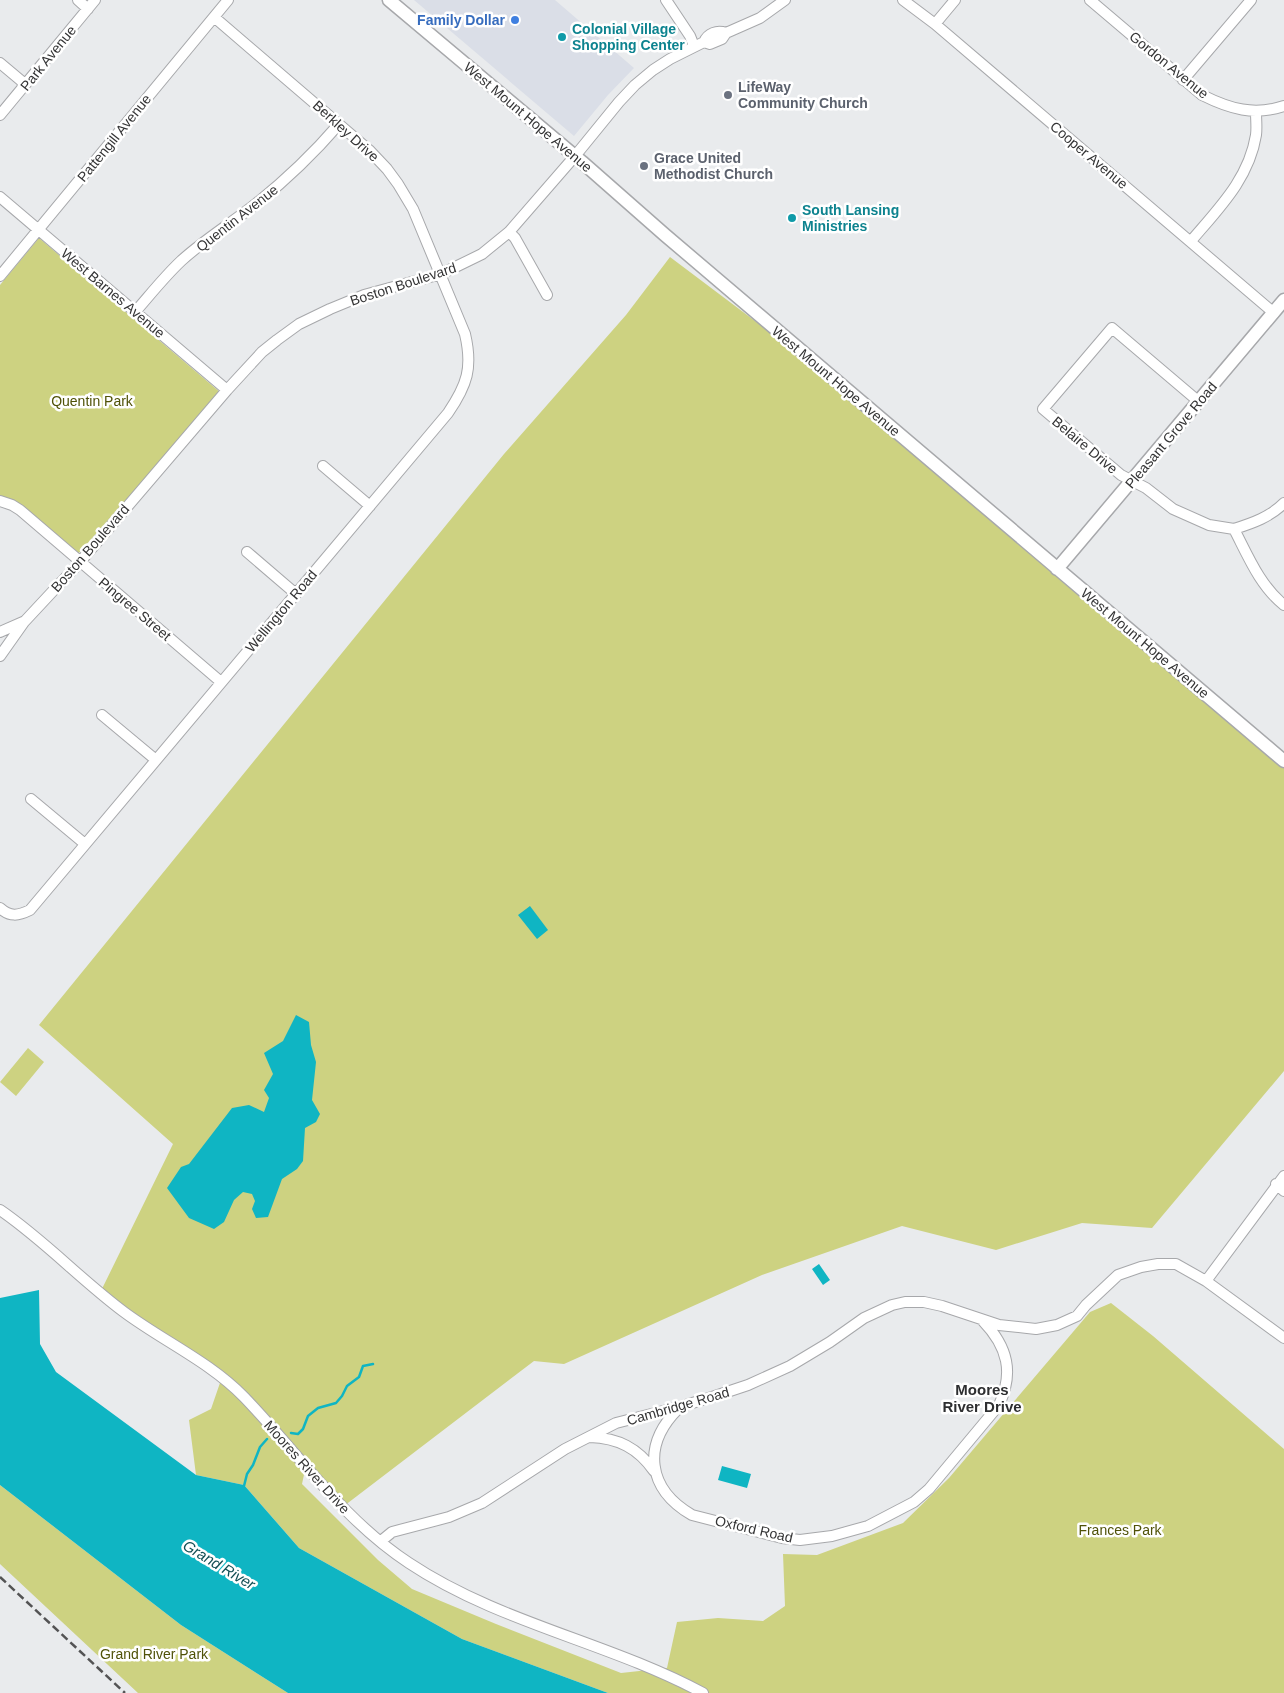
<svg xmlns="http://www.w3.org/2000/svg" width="1284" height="1693" viewBox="0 0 1284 1693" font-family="Arial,sans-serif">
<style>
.built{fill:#dadee7}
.green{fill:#cdd281}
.water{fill:#0fb5c3}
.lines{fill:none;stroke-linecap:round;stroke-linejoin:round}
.stream{stroke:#0fb5c3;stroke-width:2.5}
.minor-casing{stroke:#a7a8ab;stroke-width:12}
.tertiary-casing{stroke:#a7a8ab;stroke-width:15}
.minor{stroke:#fff;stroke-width:10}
.tertiary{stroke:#fff;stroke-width:12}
.rail{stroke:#535354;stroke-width:2.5;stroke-dasharray:8 4;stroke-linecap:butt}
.shop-dot{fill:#3f7fe0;stroke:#fff;stroke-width:2}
.culture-dot{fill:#0f9aa8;stroke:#fff;stroke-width:2}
.worship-dot{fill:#6b7280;stroke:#fff;stroke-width:2}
.labels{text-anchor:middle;stroke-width:5;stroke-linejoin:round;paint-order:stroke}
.shop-label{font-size:14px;font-weight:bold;fill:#366cbe;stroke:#fff;text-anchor:end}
.culture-label{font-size:14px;font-weight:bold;fill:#0d838f;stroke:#fff;text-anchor:start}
.street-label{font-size:14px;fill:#343435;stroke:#fff}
.worship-label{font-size:14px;font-weight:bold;fill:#5b616d;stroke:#fff;text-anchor:start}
.park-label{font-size:14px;fill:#505208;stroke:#fff}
.neighbourhood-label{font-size:15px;font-weight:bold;fill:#2e2f31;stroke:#fff}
.water-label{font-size:15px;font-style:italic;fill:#134f55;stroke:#fff}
</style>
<rect width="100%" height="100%" fill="#e9ebed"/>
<path class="built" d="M414,0H555L634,68L608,95L574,136Z"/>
<path class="green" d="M39,238L221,393L78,554L0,501V285Z
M670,257L844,388L1284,760V1071L1152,1228L1082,1223L996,1250L902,1226L762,1275L564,1364L534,1361L340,1509L305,1470L302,1484L378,1560L412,1589L496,1624L621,1673L667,1668L677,1622L718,1618L763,1621L785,1606L783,1554L817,1555L903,1523L949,1478L1090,1312L1111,1303L1153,1336L1284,1449V1693H608L462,1639L299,1548L244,1485L196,1475L189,1420L211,1409L221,1380L98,1297L173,1144L39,1025L504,454L626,315Z
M28,1048L44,1062L16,1096L0,1082Z
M0,1485L181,1625L288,1693H138L0,1564Z"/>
<path class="water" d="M530,906L548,930L537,939L518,915Z
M296,1015L309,1022L311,1045L316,1062L312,1100L320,1114L316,1122L305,1128L303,1161L297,1169L282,1179L268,1217L256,1218L252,1209L255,1201L252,1194L243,1192L234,1200L224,1222L214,1229L189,1218L167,1188L181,1167L189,1164L232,1108L249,1105L264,1112L269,1098L264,1090L273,1074L264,1053L283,1041Z
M819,1264L830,1280L823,1285L812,1269Z
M39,1290L40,1344L56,1372L196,1475L244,1485L299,1548L462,1639L608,1693H288L181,1625L0,1485V1298Z
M722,1466L751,1474L747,1488L718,1480Z"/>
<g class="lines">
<path class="stream" d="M291,1433L298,1434L303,1429L308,1416L318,1408L336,1403L342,1396L347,1386L359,1377L363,1366L373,1364
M244,1486L247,1474L253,1465L260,1447L267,1439"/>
<g class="minor-casing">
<path id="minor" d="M78,0L88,9
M666,0L690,36L694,46
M903,0L935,24L1274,313
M1090,0L1202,95C1230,109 1254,116 1284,106
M935,24L955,0
M704,42L710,44L722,39L726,33L760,18L785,0
M0,63L25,84
M1183,80L1251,0
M0,115L95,0
M0,197L227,390
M509,232L515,238L547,295
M1191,241C1218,209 1249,179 1256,135C1257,128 1256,120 1256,112
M0,276L228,0
M135,312C150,295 164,277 181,261C205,239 232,223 257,203C287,179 314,153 339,124
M1198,401L1112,328L1043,409L1121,475L1146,488L1173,509L1209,525L1234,529C1248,556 1260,586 1284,605
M323,466L370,506
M0,501L12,505L20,510L221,682
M1234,529C1253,523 1270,517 1284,503
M247,552L296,594
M0,632L25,621L80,562L227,390L262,352L277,340L299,324L330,309L364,295L441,274L482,254L509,232L575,156L619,102L635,85L653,70L670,59L704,42C708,33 717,30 726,33
M0,656L24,622
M102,715L156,760
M31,799L85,844
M0,908C10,917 18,916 30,910L448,413C467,385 473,368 465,334L413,209L398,184L387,169L369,150L214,17
M1276,1184L1284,1191
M0,1210C44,1240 81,1280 124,1312C163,1341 210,1362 244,1397C299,1454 342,1519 409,1563C499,1623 608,1642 703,1693
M1206,1281L1284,1176
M678,1409C642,1445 647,1489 692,1515L782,1538L800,1540L832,1536L868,1526L914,1502L929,1489L999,1405C1014,1373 1008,1347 983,1321
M590,1437C618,1438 638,1448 654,1471
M381,1541L392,1532L449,1517L482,1503L565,1449L616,1423L679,1407L709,1398L748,1385L790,1366L830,1342L864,1318L892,1305L905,1302H924L942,1306L999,1325L1036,1329L1057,1325L1077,1316L1086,1305L1118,1275L1141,1267L1158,1264H1176L1206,1281L1284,1338"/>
</g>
<g class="tertiary-casing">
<path id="tertiary" d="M389,0L582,162L665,235L1284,761
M1057,569L1284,300"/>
</g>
<use href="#minor" class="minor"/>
<use href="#tertiary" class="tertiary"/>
<path class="rail" d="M0,1577L125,1693"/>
</g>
<circle class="shop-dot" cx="515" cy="20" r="5"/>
<g class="culture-dot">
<circle cx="562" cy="37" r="5"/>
<circle cx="792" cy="218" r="5"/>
</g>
<g class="worship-dot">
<circle cx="728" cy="95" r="5"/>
<circle cx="644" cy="166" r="5"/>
</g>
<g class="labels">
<g class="shop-label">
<text x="505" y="25">Family Dollar</text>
</g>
<g class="culture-label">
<text x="572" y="34">Colonial Village<tspan x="572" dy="16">Shopping Center</tspan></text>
<text x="802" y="215">South Lansing<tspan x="802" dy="16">Ministries</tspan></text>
</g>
<g class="street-label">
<text transform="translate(48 58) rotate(-51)" y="5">Park Avenue</text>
<text transform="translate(1169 65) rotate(39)" y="5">Gordon Avenue</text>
<text transform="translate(528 117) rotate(40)" y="5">West Mount Hope Avenue</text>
<text transform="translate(346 131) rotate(42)" y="5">Berkley Drive</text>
<text transform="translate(114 138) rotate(-51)" y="5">Pattengill Avenue</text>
<text transform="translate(1089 155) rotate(40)" y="5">Cooper Avenue</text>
<text transform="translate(237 218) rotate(-38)" y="5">Quentin Avenue</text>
<text transform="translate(403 284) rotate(-18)" y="5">Boston Boulevard</text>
<text transform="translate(113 293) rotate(40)" y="5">West Barnes Avenue</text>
<text transform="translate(836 381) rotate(40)" y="5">West Mount Hope Avenue</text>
<text transform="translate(1171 435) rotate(-50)" y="5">Pleasant Grove Road</text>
<text transform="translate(1085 445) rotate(40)" y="5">Belaire Drive</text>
<text transform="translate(90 548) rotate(-49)" y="5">Boston Boulevard</text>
<text transform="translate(135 609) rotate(40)" y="5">Pingree Street</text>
<text transform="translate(281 611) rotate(-50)" y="5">Wellington Road</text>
<text transform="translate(1145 643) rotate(40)" y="5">West Mount Hope Avenue</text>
<text transform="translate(678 1406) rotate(-16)" y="5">Cambridge Road</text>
<text transform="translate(307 1467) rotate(48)" y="5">Moores River Drive</text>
<text transform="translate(754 1529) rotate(13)" y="5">Oxford Road</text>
</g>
<g class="worship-label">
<text x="738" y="92">LifeWay<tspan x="738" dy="16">Community Church</tspan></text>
<text x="654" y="163">Grace United<tspan x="654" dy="16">Methodist Church</tspan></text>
</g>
<g class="park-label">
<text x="92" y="406">Quentin Park</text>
<text x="1120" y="1535">Frances Park</text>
<text x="154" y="1659">Grand River Park</text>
</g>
<g class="neighbourhood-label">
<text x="982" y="1395">Moores<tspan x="982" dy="17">River Drive</tspan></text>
</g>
<g class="water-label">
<text transform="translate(219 1565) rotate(31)" y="5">Grand River</text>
</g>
</g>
</svg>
